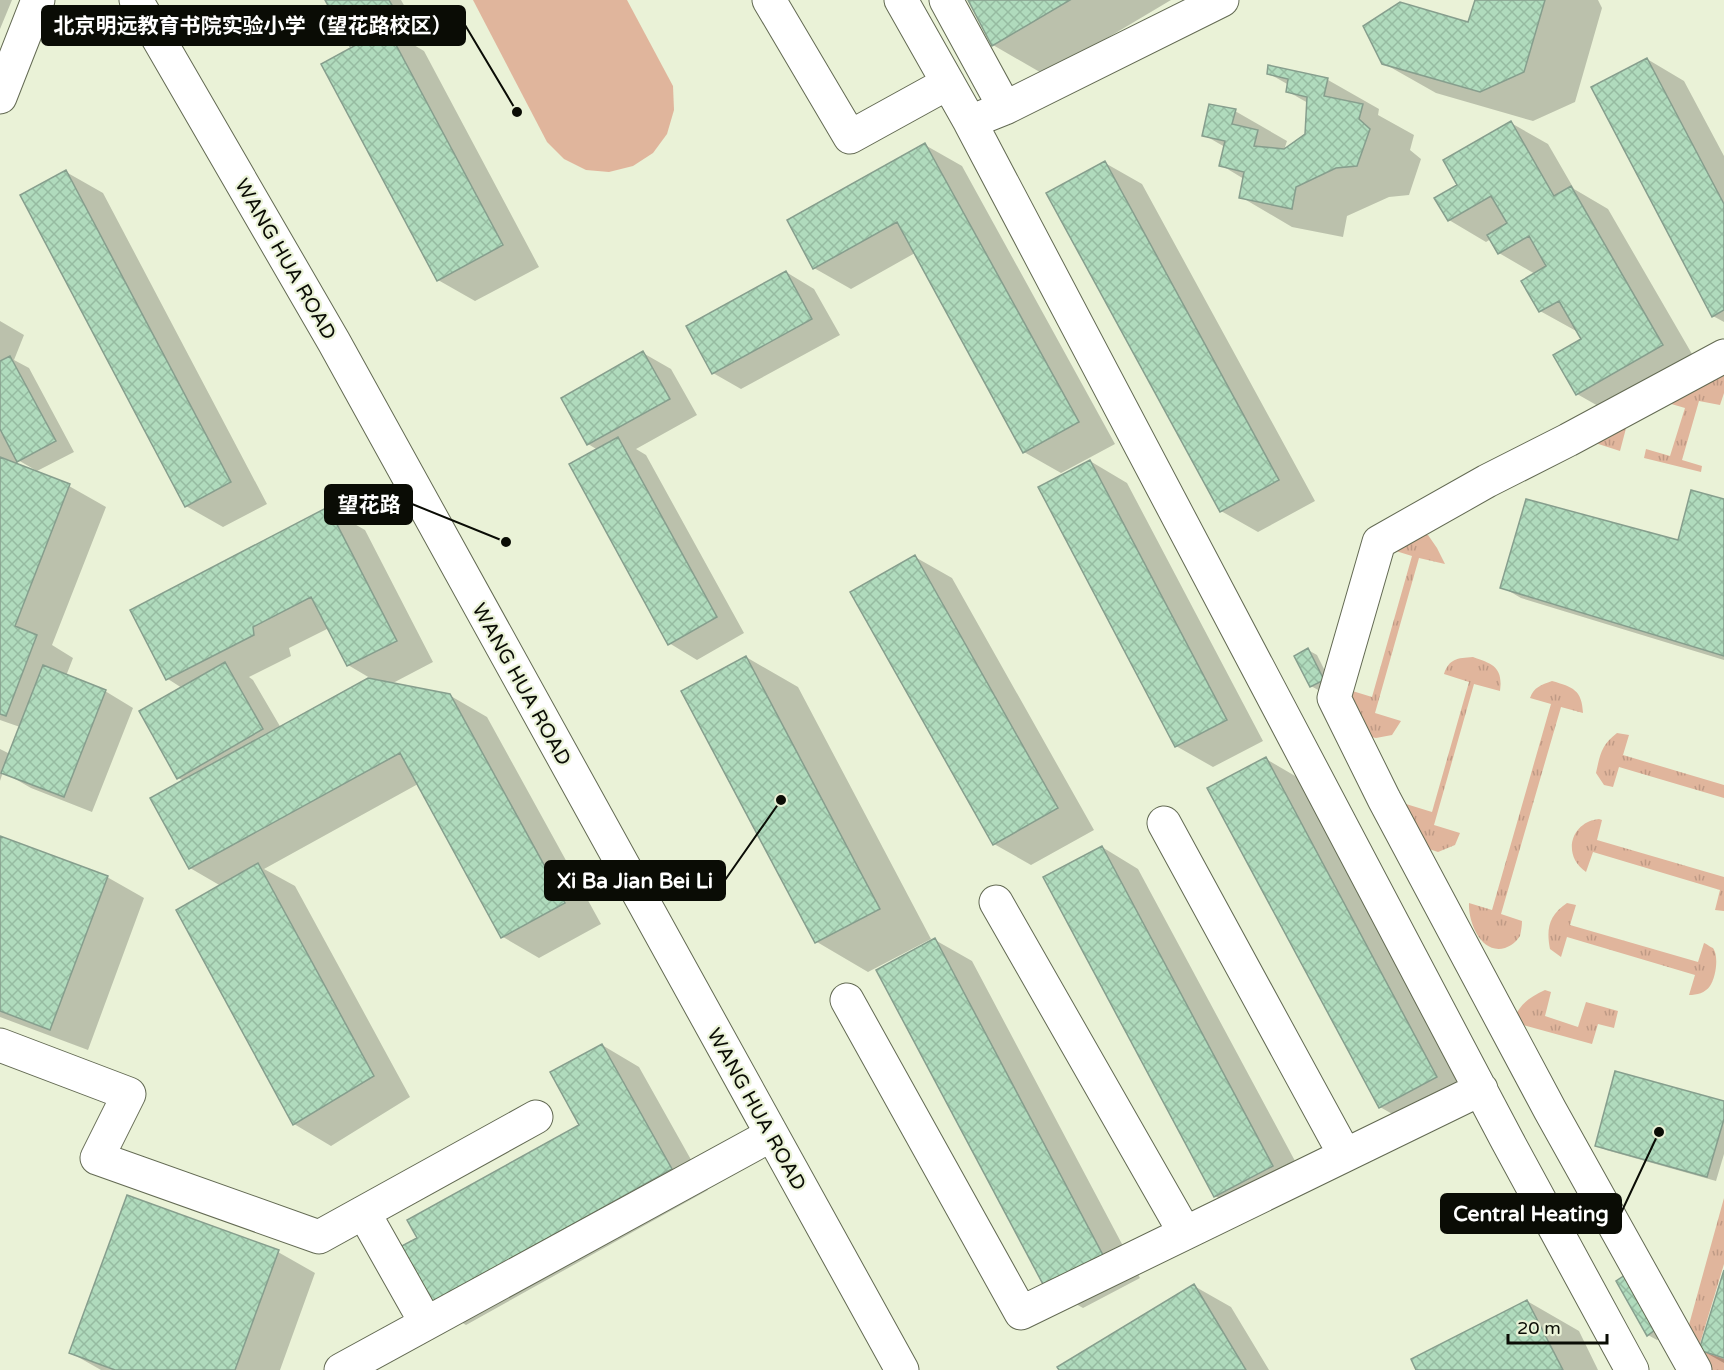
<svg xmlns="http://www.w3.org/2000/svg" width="1724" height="1370" viewBox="0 0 1724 1370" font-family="'Varela Round','Noto Sans SC',sans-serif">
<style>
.grass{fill:url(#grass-tufts)}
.garden{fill:#e0b59c}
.shadow{fill:#0003;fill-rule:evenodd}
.building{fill:url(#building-cross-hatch);stroke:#869e8d;stroke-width:1.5}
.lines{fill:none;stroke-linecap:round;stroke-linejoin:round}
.minor-casing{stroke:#636a53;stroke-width:35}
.minor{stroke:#fff;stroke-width:33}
.labels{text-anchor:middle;stroke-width:4.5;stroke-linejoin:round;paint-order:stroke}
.street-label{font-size:20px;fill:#0a0c05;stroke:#eaf2d7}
.leader{fill:none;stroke:#0a0c05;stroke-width:2}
.callout-dot{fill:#0a0c05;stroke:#eaf2d7;stroke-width:2}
.callout{fill:#0a0c05;stroke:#0a0c05;stroke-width:2}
.callout-label{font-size:21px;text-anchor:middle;font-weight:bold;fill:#fff}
</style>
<defs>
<pattern id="grass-tufts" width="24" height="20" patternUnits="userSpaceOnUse" patternTransform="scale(1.5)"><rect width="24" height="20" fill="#e0b59c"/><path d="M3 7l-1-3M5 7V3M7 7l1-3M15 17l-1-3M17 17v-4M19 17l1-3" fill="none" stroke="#bf9a85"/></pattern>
<pattern id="building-cross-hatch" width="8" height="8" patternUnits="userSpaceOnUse" patternTransform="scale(1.5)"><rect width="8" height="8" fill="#b0dbbd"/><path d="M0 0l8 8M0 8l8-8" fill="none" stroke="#96bba1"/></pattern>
</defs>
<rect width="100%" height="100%" fill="#eaf2d7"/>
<path class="grass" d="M1724,370V393L1720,405L1699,401L1682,460L1702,466L1701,472L1644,458L1646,449L1670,456L1685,408L1661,401Z
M1629,417L1620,451L1586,440Z
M1406,533L1428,535L1437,548L1445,564L1419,558L1375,713L1401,721L1392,735L1376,738L1367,736L1346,689L1372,697L1412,556L1386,548Z
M1473,657C1493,664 1503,667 1500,691L1474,684L1434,825L1460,833L1455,845L1438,852L1429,849L1407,814L1406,804L1432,812L1469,682L1444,674C1449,659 1457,658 1473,657Z
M1552,681C1573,687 1582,690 1583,713L1561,707L1501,914L1522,921C1522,926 1521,931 1520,936C1517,941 1511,946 1505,948C1481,955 1468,922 1469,903L1492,910L1551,704L1530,698C1534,687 1541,685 1552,681Z
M1617,733L1629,735L1623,755L1724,785V798L1619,767L1613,787L1604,785L1596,773C1600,755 1601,745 1617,733Z
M1599,819L1602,820L1597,840L1724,877V911L1715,910L1720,890L1593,852L1586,872C1562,856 1570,822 1599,819Z
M1567,903L1576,905L1570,925L1698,962L1704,943C1705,943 1712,948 1713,948C1719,956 1716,977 1710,986C1705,993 1697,995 1689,995L1695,975L1567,937L1561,957L1550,949C1546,929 1549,915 1567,903Z
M1545,990L1551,992L1545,1016L1578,1027L1586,1002L1618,1011L1614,1028L1598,1024L1592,1044L1516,1023L1514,1018C1521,1003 1530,997 1545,990Z
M1724,1198V1264L1698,1350L1724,1359V1370H1710L1687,1332Z"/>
<path class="garden" d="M473,0H627L673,86L674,110L667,134L653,153L633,166L609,172L586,170L564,159L547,142Z"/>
<path class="shadow" d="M0,0H12L0,29Z
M327,0H401L418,30L402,38L424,51L539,267L475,301L438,280L355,47L351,45Z
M969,0H1171L1045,75L993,45Z
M1476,0H1598L1602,8L1575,102L1533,121L1436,93L1383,63L1469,24Z
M1647,59L1684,81L1724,156V322L1713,316Z
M1270,66L1328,80L1379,109L1378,115L1414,135L1410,150L1421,159L1409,195L1389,197L1347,216L1343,237L1292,227L1241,197L1244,179L1221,165L1225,147L1204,135L1235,111L1287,141L1285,147L1287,148L1307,135L1308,103L1287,91L1289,85L1268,73Z
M1511,123L1548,144L1574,189L1608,209L1699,366L1614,415L1577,394L1583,339L1578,332L1540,311L1535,274L1499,253L1491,239L1486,242L1449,220L1459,185Z
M925,145L962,166L1115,444L1061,473L1024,452L915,253L851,289L814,268Z
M1105,163L1142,184L1315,501L1258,532L1221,511Z
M66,172L103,193L267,504L223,527L186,506Z
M786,272L814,289L840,335L741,389L713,373Z
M0,321L24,335L14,360L29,368L74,452L37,471L18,460L17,465L69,486L106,507L52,645L73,658L66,676L105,691L133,708L92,812L31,788L3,772L0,781V749L10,754L20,727L0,720Z
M643,353L671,369L697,415L636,449L646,455L744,633L697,660L669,643L598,450L588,444Z
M1090,461L1127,483L1263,741L1213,767L1176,746Z
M1724,501V660L1521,598L1502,587L1679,542Z
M328,509L365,530L433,662L391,684L449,695L487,717L601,924L539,958L503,937L418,784L264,869L295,886L410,1097L331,1146L294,1124L178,910L221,886L190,868L184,781L178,778L182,688L168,679ZM329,628L348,665L370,678L281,728L253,680L249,677L291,656L289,648Z
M915,557L952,578L1094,830L1031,865L994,844Z
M1308,650L1317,655L1332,685L1320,691L1311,686Z
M746,657L798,687L931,939L868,972L817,942L684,691Z
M1266,759L1302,780L1473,1098L1417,1128L1380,1107Z
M0,837L107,877L144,898L88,1050L0,1017Z
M1102,847L1138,869L1309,1187L1252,1217L1215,1196Z
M935,940L972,961L1140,1278L1083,1308L1046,1287Z
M602,1045L639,1067L708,1190L466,1325L429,1303L419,1238L581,1125Z
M1724,1102V1154L1716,1181L1606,1150L1597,1145Z
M278,1252L315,1273L280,1370H101L71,1353Z
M1724,1275V1363L1701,1350Z
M1618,1282L1665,1335L1657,1340L1648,1335Z
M1194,1286L1231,1307L1269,1370H1061Z
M1527,1301L1579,1331L1598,1370H1418Z"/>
<path class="building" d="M325,0H389L400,19L350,46Z
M968,0H1070L992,46Z
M1475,0H1545L1524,72L1480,92L1382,64L1363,26L1400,2L1468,22Z
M387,28L503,245L437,281L321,64Z
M1647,58L1724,204V310L1712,317L1591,87Z
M1268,65L1328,78L1324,96L1363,104L1359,119L1370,129L1357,166L1336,168L1296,187L1292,209L1239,198L1244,172L1219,166L1225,141L1202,136L1209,104L1236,109L1232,124L1258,130L1254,146L1284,149L1305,134L1307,97L1286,92L1288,79L1267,74Z
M1511,121L1554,196L1571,186L1663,345L1576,395L1553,355L1581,339L1559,301L1539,312L1521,281L1546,266L1529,236L1498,254L1487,235L1507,223L1491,196L1448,221L1434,198L1457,185L1443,160Z
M925,143L1079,422L1023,453L897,222L813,269L787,220Z
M1105,161L1279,480L1220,512L1046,193Z
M66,170L231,482L185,507L20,195Z
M786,271L812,319L712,374L686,326Z
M643,351L670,399L587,445L561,398Z
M10,356L56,441L17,462L0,429V361Z
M618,437L717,617L668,645L569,464Z
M0,457L70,484L15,626L37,635L6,716L0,714Z
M1090,460L1227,720L1175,747L1038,487Z
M1691,490L1724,499V656L1500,588L1526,499L1678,540Z
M328,507L397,641L347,666L311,597L253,627L254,635L166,680L130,610Z
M915,555L1058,808L993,845L850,592Z
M1308,648L1324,680L1310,687L1294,656Z
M746,656L880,909L815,943L681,691Z
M225,662L263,729L177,779L139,711Z
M43,665L106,690L64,797L1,773Z
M368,678L450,694L565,903L501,938L400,753L189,869L150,798Z
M1266,757L1437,1077L1379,1108L1207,788Z
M0,836L108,876L50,1030L0,1011Z
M1102,846L1273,1166L1214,1197L1043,877Z
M258,863L374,1076L293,1125L176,910Z
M935,938L1104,1257L1045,1288L876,970Z
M602,1044L672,1169L428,1305L396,1249L417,1238L407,1220L579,1125L550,1072Z
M1615,1071L1724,1101V1119L1707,1177L1595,1146Z
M127,1195L279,1250L235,1370H115L69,1353Z
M1724,1270V1358L1699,1350Z
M1625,1275L1656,1329L1647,1336L1616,1281Z
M1194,1284L1246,1370H1059L1057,1367Z
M1527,1300L1563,1370H1416L1411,1359Z"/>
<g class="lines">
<g class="minor-casing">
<path id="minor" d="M136,0L334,342L902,1370
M769,0L850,137L948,83
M901,0L970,122L1507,1140L1632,1370
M946,0L1005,108
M0,97L38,0
M970,122L1005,108L1222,0
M1164,823L1345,1155
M996,902L1185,1233
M847,1000L1021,1313L1481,1089
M0,1045L129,1094L97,1158L319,1237L536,1117
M364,1213L426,1323
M341,1370L771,1135
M1695,1370L1550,1110L1384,799L1334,698L1379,542L1487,481L1568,440L1724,356"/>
</g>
<use href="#minor" class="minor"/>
</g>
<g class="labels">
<g class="street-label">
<text transform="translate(286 259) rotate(60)" y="7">WANG HUA ROAD</text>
<text transform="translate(522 684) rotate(61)" y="7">WANG HUA ROAD</text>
<text transform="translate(757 1109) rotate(61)" y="7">WANG HUA ROAD</text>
</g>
</g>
<path class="leader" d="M517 112L465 25M506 542L412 504M781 800L725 880M1659 1132L1621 1213"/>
<g class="callout-dot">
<circle cx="517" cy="112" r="6"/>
<circle cx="506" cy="542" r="6"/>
<circle cx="781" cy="800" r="6"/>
<circle cx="1659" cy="1132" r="6"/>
</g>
<g class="callout">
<rect x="42" y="6" width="423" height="39" rx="6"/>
<rect x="325" y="485" width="87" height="39" rx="6"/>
<rect x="545" y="861" width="180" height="39" rx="6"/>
<rect x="1441" y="1194" width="180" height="39" rx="6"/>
</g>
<g class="callout-label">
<text x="253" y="33">北京明远教育书院实验小学（望花路校区）</text>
<text x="369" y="512">望花路</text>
<text x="635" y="888">Xi Ba Jian Bei Li</text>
<text x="1531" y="1221">Central Heating</text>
</g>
<path d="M1508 1334v9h99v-9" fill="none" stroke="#0a0c05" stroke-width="3"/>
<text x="1517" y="1334" font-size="18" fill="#0a0c05" stroke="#eaf2d7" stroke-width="4.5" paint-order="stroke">20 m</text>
</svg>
